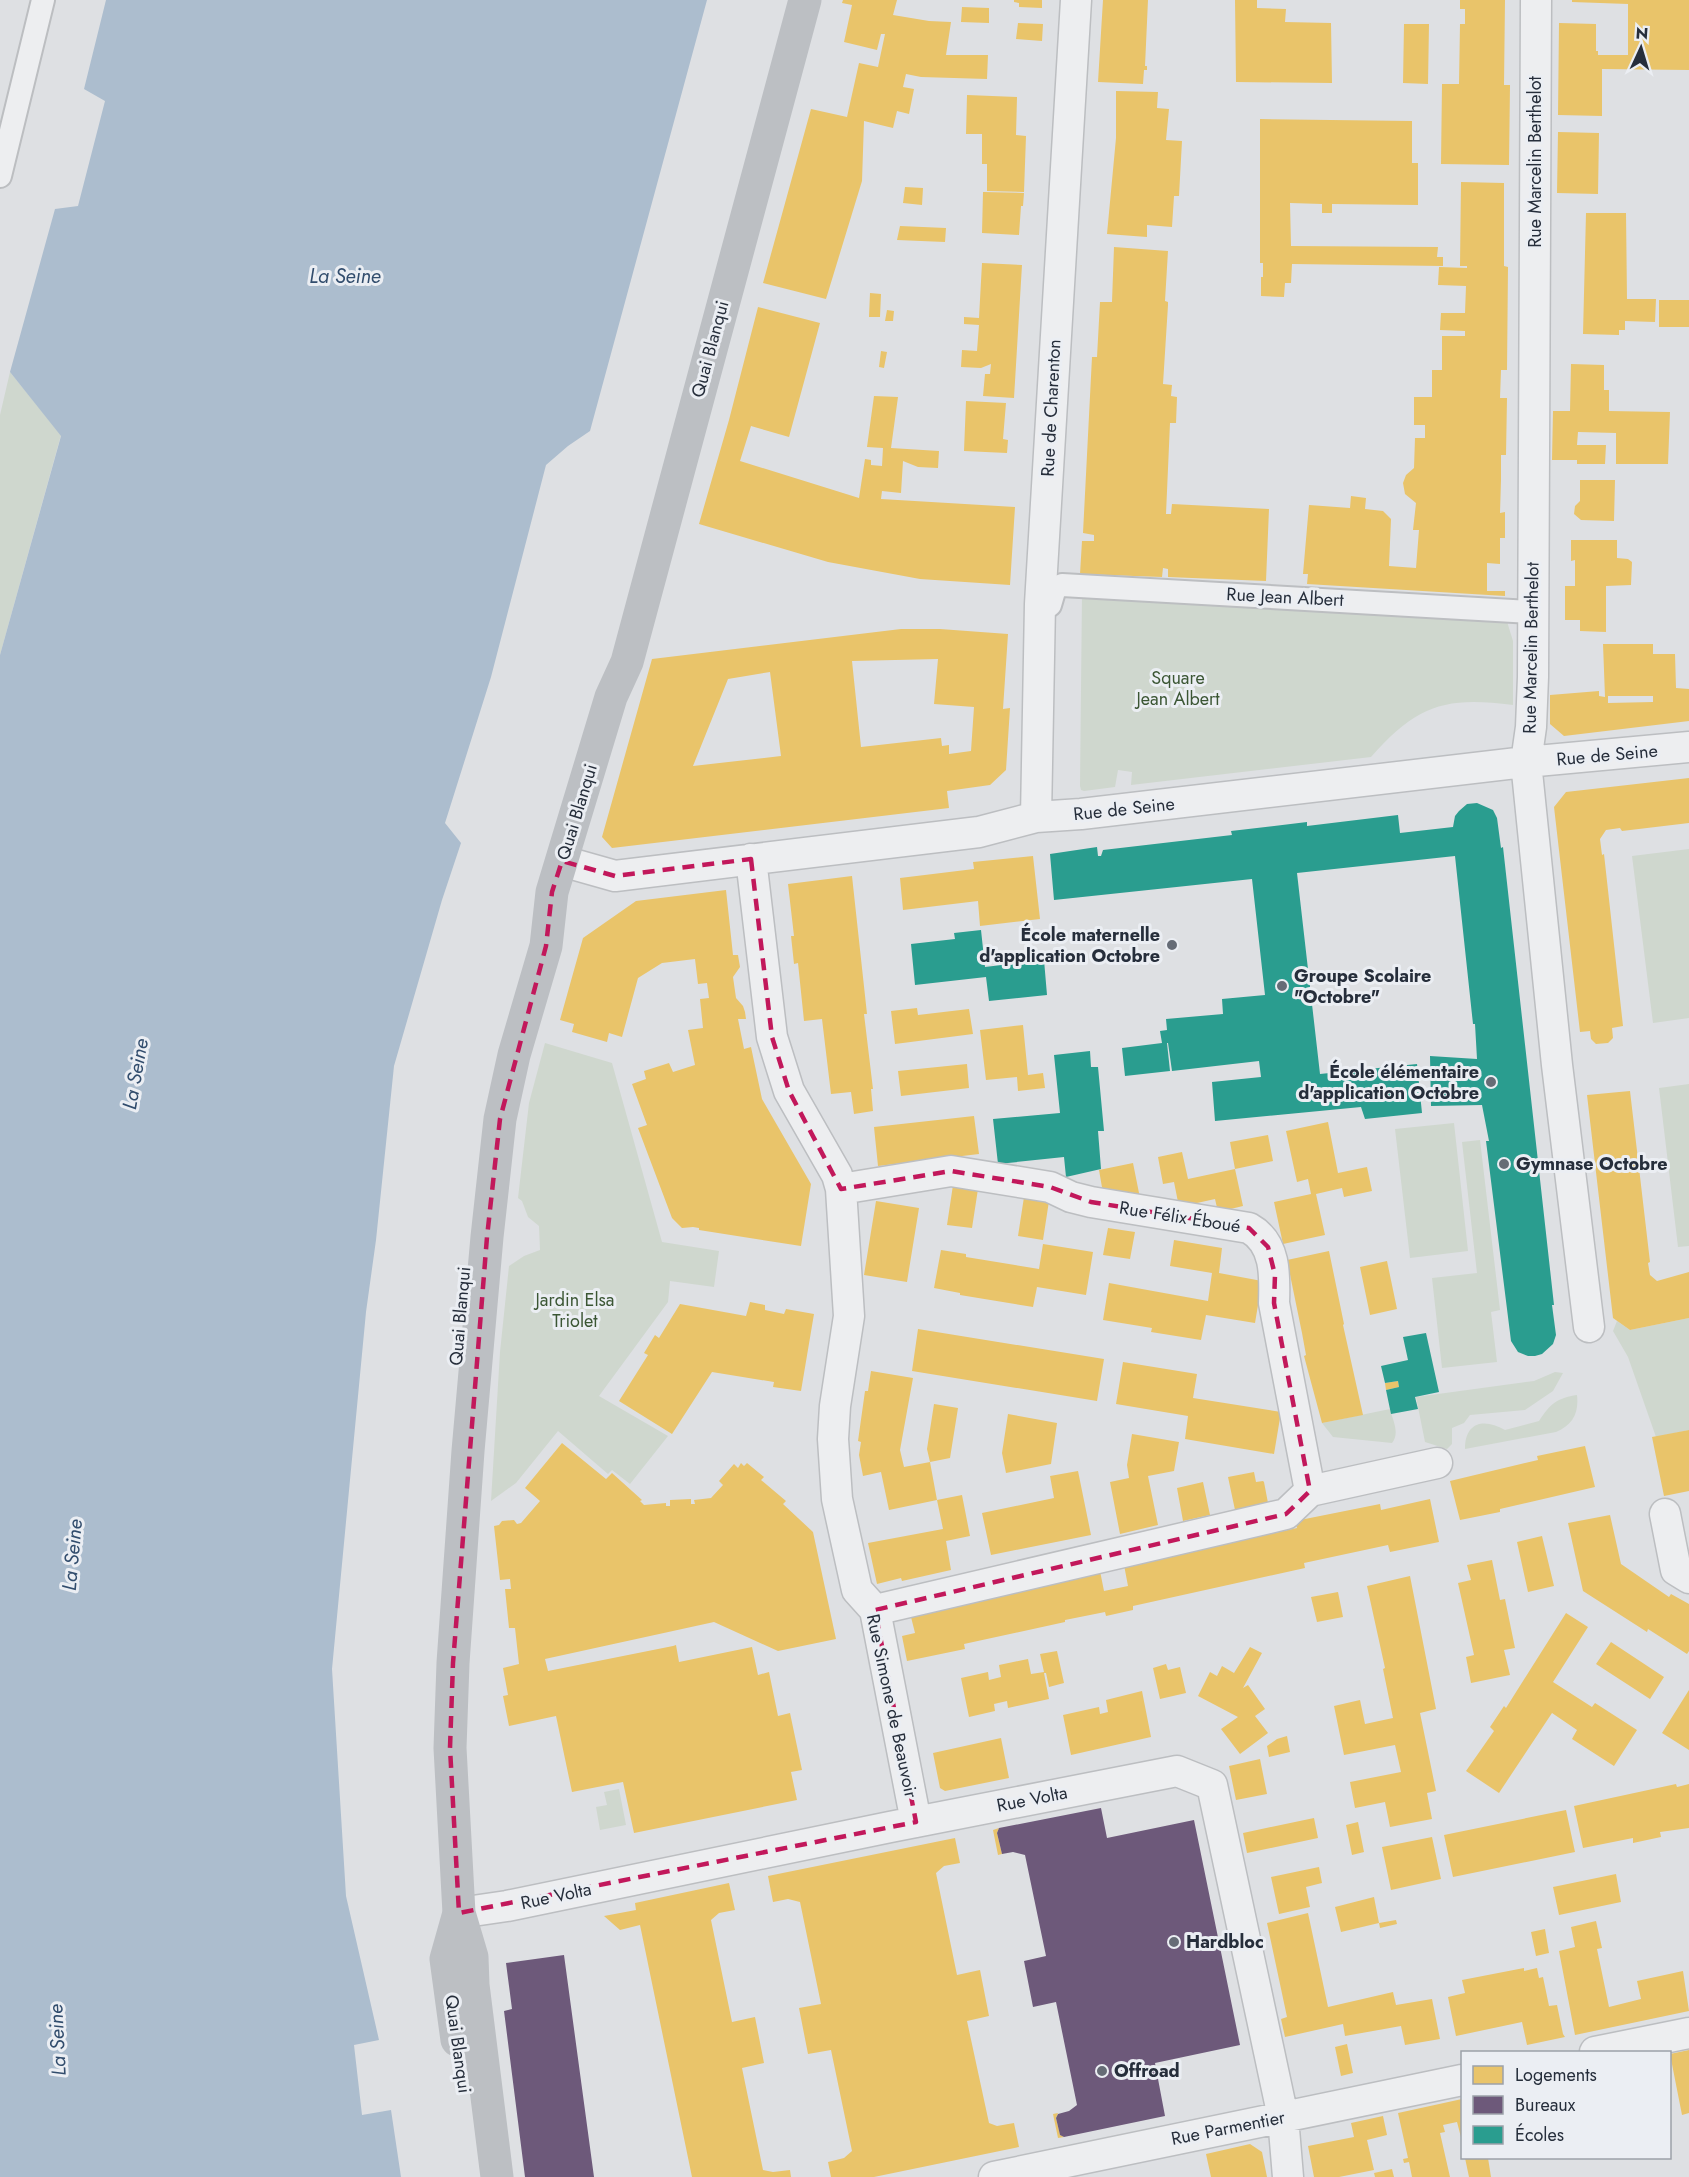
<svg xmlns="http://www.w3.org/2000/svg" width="1689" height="2177" viewBox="0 0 1689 2177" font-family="Jost,sans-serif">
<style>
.green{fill:#cfd7ce}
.water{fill:#acbdce}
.homes{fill:#e9c46a;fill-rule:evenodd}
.offices{fill:#6d597a}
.schools{fill:#2a9d8f}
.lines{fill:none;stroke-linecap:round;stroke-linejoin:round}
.pedestrian-casing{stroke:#bcbec1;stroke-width:26}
.minor-casing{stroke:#bcbec1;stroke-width:33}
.pedestrian{stroke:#edeef0;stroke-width:22}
.minor{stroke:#edeef0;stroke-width:30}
.secondary{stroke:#bcbfc3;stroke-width:33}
.marked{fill:none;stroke:#c2185b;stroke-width:4.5;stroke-dasharray:12 8;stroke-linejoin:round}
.poi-dot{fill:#666c76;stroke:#ebeef3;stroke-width:2}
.labels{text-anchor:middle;stroke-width:6;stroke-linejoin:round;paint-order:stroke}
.street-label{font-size:18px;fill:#262e3b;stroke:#ebeef3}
.park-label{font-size:18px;fill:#3b5634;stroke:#ebeef3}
.poi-label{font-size:18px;font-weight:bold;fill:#262e3b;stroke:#ebeef3;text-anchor:start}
.water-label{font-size:20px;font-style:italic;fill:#324d6d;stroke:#ebeef3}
</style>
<rect width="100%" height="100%" fill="#dee0e3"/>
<path class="green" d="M10,372L61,435L0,655V415Z
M1082,593L1505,615L1513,641V705C1445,696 1417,705 1371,757L1131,785L1132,772L1118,770L1115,787L1084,791L1081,790L1080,786Z
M1689,849V1018L1653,1023L1632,856Z
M545,1043L612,1063L662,1242L719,1251L714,1287L670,1281L668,1302L599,1396L668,1436L630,1484L612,1470L608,1474L558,1431L516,1483L491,1501L500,1352L509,1266L524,1256L540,1250L539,1226L528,1217L522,1201L518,1198L529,1103Z
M1689,1084V1246L1678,1247L1659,1088Z
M1454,1123L1468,1251L1410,1258L1395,1129Z
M1480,1140L1500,1310L1491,1312L1497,1362L1442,1368L1432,1278L1477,1273L1462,1142Z
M1689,1318V1430L1656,1437L1628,1357L1613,1331L1617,1321L1630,1330Z
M1555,1372L1563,1373L1553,1391L1525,1410L1470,1415L1464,1423L1452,1428V1444L1447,1449L1425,1442L1416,1397L1534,1381Z
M1577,1395C1579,1413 1573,1425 1556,1432L1465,1449C1465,1422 1484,1418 1505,1430L1539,1421C1550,1404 1557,1398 1577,1395Z
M1390,1409C1393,1421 1400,1433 1392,1443L1333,1437L1322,1423Z
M619,1789L626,1825L600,1830L596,1807L607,1805L604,1792Z"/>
<path class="water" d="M106,0H707L590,431L568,446L546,465L491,677L445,823L461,843L442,900L394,1066L376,1240L366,1312L332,1669L346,1896L379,2040L354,2045L362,2115L391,2110L401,2177H0V655L61,436L10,372L55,209L78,206L105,101L84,89Z"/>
<path class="homes" d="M843,0H897L893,15L929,21L951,22L946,55H988L987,79L921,77L906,74L903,87L914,89L909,114L897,111L893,128L864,121L862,181L826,299L763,283L811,109L847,117L859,63L878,67L885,34H881L877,50L844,42L852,5L842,3Z
M1014,0H1042V8L1019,7V3L1014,2Z
M1103,0H1148L1145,66H1147V70H1144L1143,84L1098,82Z
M1235,0H1257V8L1286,9L1285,22L1331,23L1332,83L1236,82Z
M1460,0H1505L1504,85H1510L1509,165L1441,164L1442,84H1459L1460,24H1465V9H1460Z
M1572,0H1689V70L1602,69V116L1558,115L1559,23L1596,24V51H1598V55H1628V4L1572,2Z
M962,7L989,8V23L961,22Z
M1018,23L1043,24L1042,41L1016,39Z
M1404,24H1429L1428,84L1403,83Z
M1116,91L1158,92L1157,108L1169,109L1166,140L1182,141L1179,196H1174L1172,227L1147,225V237L1107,234L1116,138Z
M967,95L1017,97L1016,135L1026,136L1024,192L987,191V164H982V134H966Z
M1260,119L1412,121V163H1418V205L1332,204V213H1322V204L1290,203L1291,246L1438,247L1437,257H1443V266L1292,264L1291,283H1285L1284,297L1261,296V277H1263V263H1260Z
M1558,132L1599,133L1598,194L1557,193Z
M1461,182L1504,183V266L1508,267L1507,370H1501L1500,398H1507L1506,455H1501V480L1500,513L1505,512V538H1500V564L1487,563V591H1505V596L1307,584L1308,574H1303L1309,505L1350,508L1351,496L1366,498L1365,509L1383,511L1391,519L1389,566L1416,568L1419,530H1413L1416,503L1405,494L1403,483L1406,475L1414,468L1415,438H1425V425H1414V397H1432V370H1442V336H1465V331L1440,330L1441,313H1465L1466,286L1438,285L1439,267L1467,268V266H1460Z
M905,187L923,188L922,205L903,203Z
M983,192L1024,193L1023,206H1021L1019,235L982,233Z
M1586,213H1626L1627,299H1656L1655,322L1625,321V330H1619V335L1583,334Z
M900,226L946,228L945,242L897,240Z
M1114,247L1168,251L1165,301L1168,302V305L1163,384L1172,385L1171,396L1177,397L1176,423H1170L1166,514H1171L1172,504L1269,509L1266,581L1168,577V569L1163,568L1162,577L1080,574L1082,541H1094V535L1083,533L1092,357H1097L1100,302H1112Z
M982,263L1022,265L1014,398L983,396L985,374H990L991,364L981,368L961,367L962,350L977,351L979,325L964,324V317L979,318Z
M870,293L881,294L880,317H869Z
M1659,300H1689V327H1659Z
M758,307L820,323L789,437L751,426L740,461L859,498L865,459L871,460V465L882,466L883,448L867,447L874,396L898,397L891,448L939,451L938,468L918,467L903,461L901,493L882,491L881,499L1015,507L1010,585L920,579L828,562L699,524L729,420Z
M887,310L894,311L893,321H885Z
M881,351L887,352L884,368L879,367Z
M1571,364L1604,365V390H1609V411L1670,412L1668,464H1616V433L1578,432L1577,445H1606L1605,464H1577V460H1552L1553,411H1570Z
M966,401L1006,403L1003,439L1008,440L1007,453L964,451Z
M1580,480H1615L1614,521L1581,520L1574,514L1575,506L1580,501Z
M1571,540H1617V558L1628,559L1632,562L1631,585L1606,586V632L1580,631V620H1565V586H1575V560L1571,561Z
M901,629H940L1008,634L1003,709L1010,708L1006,770L990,785L947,791L949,808L612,848L602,837L652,659ZM938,659L934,704L974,707L971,751L949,754V745L942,746L941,738L861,747L852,661ZM770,672L781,756L693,766L728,679Z
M1603,644H1653V654H1675L1676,688L1689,689V721L1564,736L1550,724V695L1599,691V696L1605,697ZM1608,696H1653V702L1608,703Z
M1689,778V823L1622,831L1620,828L1606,830L1600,839L1602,855L1604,854L1623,1026L1612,1028L1613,1038L1608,1043L1596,1044L1591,1039L1590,1031L1580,1032L1554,807L1566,792Z
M1033,856L1040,919L980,926L978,901L903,910L900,878L974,869L973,862Z
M852,876L867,1014H864L873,1089H871L873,1111L854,1114L851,1092L831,1094L822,1019L804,1021L798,963L794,964L791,936H794L788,884Z
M726,890L733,955H738L740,967L733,977L736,998L743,1006L745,1012L746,1019H738L744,1049L751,1047L762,1099L811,1184L801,1246L699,1230V1228L693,1227L682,1228L672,1218L638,1128L647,1125L632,1084L646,1079L644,1071L669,1063L673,1072L695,1065L688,1030L703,1028L700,999L709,998L707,983L698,984L695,959L662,963L638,978L622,1037L609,1033L607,1042L572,1032L574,1024L560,1020L583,938L636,901Z
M917,1008L918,1015L969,1009L973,1034L895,1044L891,1011Z
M1023,1025L1028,1075L1043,1073L1045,1088L1018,1091L1017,1077L986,1080L980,1030Z
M967,1064L969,1088L901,1096L898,1071Z
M1630,1091L1650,1262L1648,1263L1650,1275L1657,1281L1689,1272V1318L1630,1330L1613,1318L1587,1095Z
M974,1116L979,1154L878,1166L874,1127Z
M1328,1122L1338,1173L1367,1167L1372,1191L1344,1197L1342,1188L1316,1194L1325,1235L1283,1244L1274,1202L1311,1194L1308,1179L1297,1182L1286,1131Z
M1268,1135L1273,1161L1235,1169L1243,1206L1218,1212L1215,1199L1179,1207L1174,1182L1163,1184L1158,1157L1182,1152L1188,1179L1235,1169L1230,1142Z
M1133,1163L1140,1198L1103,1193L1099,1170Z
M953,1185L978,1189L972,1228L947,1225Z
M1024,1197L1049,1201L1043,1240L1018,1236Z
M876,1201L919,1208L907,1282L864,1275Z
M1108,1228L1135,1232L1130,1259L1103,1255Z
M1174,1240L1222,1248L1219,1273L1262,1281L1255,1323L1206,1315L1201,1340L1151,1332L1152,1328L1103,1320L1109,1283L1208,1301L1212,1273L1170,1266Z
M1043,1244L1093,1252L1086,1295L1037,1287L1033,1307L960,1295V1293L934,1288L941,1250L966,1254V1257L1039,1269Z
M1329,1251L1344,1324L1343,1325L1363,1415L1322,1423L1304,1356L1306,1355L1302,1333L1287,1260Z
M1387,1261L1397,1309L1370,1315L1360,1267Z
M750,1302L765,1305V1310L784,1314L786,1309L814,1314L801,1391L773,1387L774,1382L712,1372L672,1434L619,1401L648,1355L644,1353L655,1335L659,1338L680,1304L746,1316Z
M918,1329L1104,1359L1097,1401L912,1371Z
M1123,1362L1197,1374L1193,1398L1281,1412L1274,1454L1185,1439L1188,1416L1116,1404Z
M871,1371L913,1378L900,1450L904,1467L930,1462L937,1500L889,1510L881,1472L863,1476L859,1455L861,1442L858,1441L865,1391H868Z
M1398,1381L1399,1387L1386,1390L1385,1383Z
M934,1404L958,1408L950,1458L930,1462L927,1449Z
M1008,1414L1057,1423L1051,1464L1006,1473L1002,1453Z
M1689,1430V1491L1664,1496L1652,1437Z
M1132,1434L1179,1442L1174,1471L1148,1476L1158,1525L1120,1534L1110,1482L1129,1478L1127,1465Z
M562,1443L606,1479L612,1473L642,1500L640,1501L644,1505L666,1503V1506H670V1500L691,1499V1504H695L694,1500L711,1498L723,1485L719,1481L734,1464L738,1468L741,1463L744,1466L747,1463L764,1477L761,1480L786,1501L783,1504L813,1532L836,1639L778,1651L714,1622L545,1659L548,1671L673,1646L676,1645L679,1662L752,1647L758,1675L769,1672L778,1716L790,1713L802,1770L791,1772L797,1800L634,1833L623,1782L572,1792L556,1716L509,1726L503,1696L508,1695L503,1668L519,1664L515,1628H509L505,1589H511L510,1579L500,1580L494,1526L499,1525L502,1521L514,1520L517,1524L521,1523L540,1501L525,1488Z
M1585,1446L1595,1487L1500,1509V1512L1460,1520L1450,1481L1538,1460L1537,1456Z
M1078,1471L1091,1535L991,1555L982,1513L1054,1498L1050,1476Z
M1254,1472L1256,1482L1263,1481L1264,1482L1268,1503L1235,1510L1228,1477Z
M1203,1482L1210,1515L1183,1521L1177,1488Z
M962,1495L970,1536L946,1541L951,1570L902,1581L901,1578L877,1584L868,1543L943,1529L937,1500Z
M1430,1499L1439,1542L1390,1552L1388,1545L1304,1563L1305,1568L1133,1606V1610L1106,1616L1105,1612L1065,1620V1622L964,1644L965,1649L907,1661L902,1636L915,1633L911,1617L956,1607L955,1601L1100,1571L1104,1591L1128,1586L1124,1565L1297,1528L1295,1521L1380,1504L1381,1510Z
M1610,1515L1621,1564L1669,1597L1671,1594L1689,1604V1651L1687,1654L1648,1629L1647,1632L1583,1591L1568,1523Z
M1542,1536L1554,1586L1528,1592L1517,1542Z
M1492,1560L1500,1600L1505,1599L1515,1648L1504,1650L1510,1675L1471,1683L1466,1657L1474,1655L1458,1583L1471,1580L1467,1565Z
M1410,1576L1436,1709L1420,1713L1436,1791L1427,1793L1432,1819L1390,1827L1385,1802L1355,1808L1350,1782L1401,1772L1395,1745L1344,1755L1334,1706L1360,1700L1365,1724L1393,1718L1383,1669L1385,1668L1367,1586Z
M1338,1592L1343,1617L1317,1622L1311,1597Z
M1566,1613L1588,1627L1553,1682L1592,1707L1595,1703L1637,1730L1614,1766L1572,1739L1577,1730L1552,1713L1499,1793L1466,1771L1494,1731L1490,1727L1504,1706L1506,1708Z
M1611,1642L1664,1677L1650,1699L1596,1664Z
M1250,1647L1262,1653L1243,1688L1248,1685L1265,1709L1255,1716L1268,1733L1240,1754L1221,1729L1238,1717L1198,1696L1210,1672L1217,1676L1222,1666L1234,1673Z
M1057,1651L1064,1683L1049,1687L1046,1673H1044L1049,1699L1008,1708L1007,1701L994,1704L995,1711L969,1717L961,1678L988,1672L989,1680L1001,1677L999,1665L1028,1659L1031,1674L1044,1672L1040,1654Z
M1166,1664L1168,1670L1180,1667L1186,1693L1160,1699L1153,1668Z
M1689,1690V1750L1662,1733Z
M1142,1691L1151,1737L1071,1755L1063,1715L1099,1707L1100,1714L1108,1712L1106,1700Z
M1287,1736L1290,1752L1269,1757L1267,1746L1277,1739Z
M1001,1738L1009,1778L945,1791L940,1788L933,1753Z
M1260,1759L1267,1794L1236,1800L1229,1766Z
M1676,1784L1677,1787L1689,1784V1828L1660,1832L1661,1837L1633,1843V1838L1583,1848L1574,1806Z
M1566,1810L1575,1852L1453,1877L1444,1835Z
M1314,1818L1318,1838L1247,1853L1243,1833Z
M1358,1822L1364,1852L1352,1855L1346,1825Z
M999,1828L997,1833L1002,1854L998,1855L993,1830Z
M1432,1837L1441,1879L1391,1890L1382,1847Z
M955,1838L960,1863L944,1866L936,1873L957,1975L980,1970L989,2016L967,2021L989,2123L997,2126L1014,2123L1019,2147L874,2177H831L828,2162L844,2158L852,2151L831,2050L808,2054L799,2008L821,2004L800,1902L788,1899L773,1902L768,1876Z
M1319,1867L1322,1883L1306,1887L1310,1907L1279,1914L1271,1877Z
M1616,1874L1621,1902L1559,1915L1553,1887Z
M729,1883L735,1910L719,1913L711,1920L732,2022L755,2017L764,2063L742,2068L763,2170L773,2172L790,2170L791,2177H692L640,1925L620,1930L604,1916L636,1910L635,1903Z
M1374,1897L1379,1923L1396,1920L1397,1924L1380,1928L1379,1923L1341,1932L1335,1907Z
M1308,1913L1328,2007L1393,1992L1396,2005L1432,1999L1440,2039L1405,2045L1401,2026L1345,2036L1343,2024L1285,2037L1281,2019L1287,2017L1267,1923Z
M1596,1921L1602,1948L1597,1949L1609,2007L1641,1999L1637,1981L1683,1971L1689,2011L1575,2035L1559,1951L1575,1947L1571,1927Z
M1545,1929L1549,1953L1536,1956L1531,1932Z
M1524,1968V1971L1537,1968L1539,1978L1543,1977L1549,2006L1557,2005L1563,2034L1565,2037L1527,2045L1522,2022L1456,2036L1448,1997L1465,1993L1462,1980Z
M1347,2044L1353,2073L1341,2076L1335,2047Z
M1689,2050V2113L1682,2115L1670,2054Z
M1462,2099V2141L1457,2122L1443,2125L1445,2132L1440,2133L1450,2177H1412L1409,2162L1404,2163L1403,2159L1408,2158L1398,2113Z
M1058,2113L1056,2118L1060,2135L1064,2137L1058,2138L1053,2114Z
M1383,2116L1387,2135L1367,2140L1374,2170L1339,2177H1314L1308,2146L1354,2137L1351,2123Z
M1250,2144L1262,2152L1267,2177H1211L1206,2154Z
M1465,2158H1488L1491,2177H1469Z
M1392,2169L1394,2177H1375L1374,2173Z"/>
<path class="offices" d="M1101,1808L1107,1838L1194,1820L1240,2045L1155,2063L1165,2116L1064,2137L1060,2135L1056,2118L1058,2114L1069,2111L1077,2105L1056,2002L1033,2007L1024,1961L1046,1956L1025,1855L1013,1852L1002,1854L997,1833L999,1828Z
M564,1955L594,2177H525L504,2011L512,2009L506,1963Z"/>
<path class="schools" d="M1477,803L1493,810L1497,818L1501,848L1503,847L1554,1305H1552L1556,1335L1553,1344L1542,1354L1535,1356H1528L1518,1352L1511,1341L1486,1141H1489L1482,1105L1431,1106L1430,1056L1477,1059L1475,1024H1473L1455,856L1297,873L1320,1074L1417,1064L1422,1113L1365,1119L1361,1107L1215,1121L1212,1082L1261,1077L1259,1061L1172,1071L1168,1043H1167L1170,1071L1125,1076L1122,1048L1162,1043L1160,1031L1167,1030L1166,1019L1223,1014L1222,999L1265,995L1252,879L1054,900L1050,854L1097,847L1098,856H1101L1103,850L1232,835L1231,831L1307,822V826L1398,815L1400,833L1453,827L1455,816L1459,811L1467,804Z
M981,930L985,967L1044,960L1047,995L989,1001L986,977L915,985L911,944L955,939L954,933Z
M1090,1051L1091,1067H1098L1104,1131H1098L1101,1169L1066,1177L1064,1157L998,1164L993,1119L1060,1113L1054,1055Z
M1426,1333L1439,1392L1415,1397L1418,1409L1391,1414L1386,1390L1399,1387L1398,1381L1385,1383L1381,1366L1408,1360L1403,1337Z"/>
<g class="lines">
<g class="pedestrian-casing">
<path id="pedestrian" d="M0,176L43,0
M1050,605L1055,588L1062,585L1532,612"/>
</g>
<g class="minor-casing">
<path id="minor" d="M1536,0L1533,677L1531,727L1526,762L1557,1065L1589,1327
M1036,817L1040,604L1076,0
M751,859L772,1037L789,1091L837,1175L841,1189L849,1316L835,1406L833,1439L837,1499L857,1590L875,1610L916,1822
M562,861L615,876L979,832L1036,817L1081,814L1526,762L1689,747
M841,1189L951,1171L1050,1187L1071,1197L1091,1202L1249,1228C1276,1243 1275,1275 1274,1303L1310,1491L1286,1514L875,1610
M1310,1491L1437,1463
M1665,1514L1676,1570L1689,1578
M459,1913L507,1906L890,1827L1177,1771L1212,1785L1283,2117L1288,2177
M1595,2052L1689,2033
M994,2177L1462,2080"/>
</g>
<use href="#pedestrian" class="pedestrian"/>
<use href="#minor" class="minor"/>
<path class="secondary" d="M457,2040L446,1959L459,1913
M497,2177L473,1985L472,1957L459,1913L450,1748L453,1663L468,1451L487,1237L500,1119L514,1055L546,946L552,892L611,697L627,662L805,0"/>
</g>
<path class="marked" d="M751,859L772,1037L789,1091L841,1189L951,1171L1050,1187L1091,1202L1249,1228L1268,1247L1275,1275L1274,1303L1310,1491L1286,1514L875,1610L916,1822L459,1913L450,1748L453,1663L487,1237L500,1119L546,946L552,892L562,861L615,876Z"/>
<g class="poi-dot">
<circle cx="1172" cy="945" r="6"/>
<circle cx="1282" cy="986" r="6"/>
<circle cx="1491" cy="1082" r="6"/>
<circle cx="1504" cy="1164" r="6"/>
<circle cx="1174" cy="1942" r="6"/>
<circle cx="1102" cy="2071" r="6"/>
</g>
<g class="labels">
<g class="street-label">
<text transform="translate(1535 162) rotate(-90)" y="6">Rue Marcelin Berthelot</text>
<text transform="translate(710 349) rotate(-75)" y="6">Quai Blanqui</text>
<text transform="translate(1051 408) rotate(-87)" y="6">Rue de Charenton</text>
<text transform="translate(1285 597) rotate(3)" y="6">Rue Jean Albert</text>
<text transform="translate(1531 648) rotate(-89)" y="6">Rue Marcelin Berthelot</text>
<text transform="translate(1607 755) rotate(-5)" y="6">Rue de Seine</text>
<text transform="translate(1124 809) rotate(-6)" y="6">Rue de Seine</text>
<text transform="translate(577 812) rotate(-73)" y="6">Quai Blanqui</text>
<text transform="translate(1180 1217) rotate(9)" y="6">Rue Félix Éboué</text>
<text transform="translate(460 1316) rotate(-85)" y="6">Quai Blanqui</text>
<text transform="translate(892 1706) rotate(78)" y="6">Rue Simone de Beauvoir</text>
<text transform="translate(1032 1799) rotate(-11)" y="6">Rue Volta</text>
<text transform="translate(556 1896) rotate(-12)" y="6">Rue Volta</text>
<text transform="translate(458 2044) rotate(82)" y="6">Quai Blanqui</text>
<text transform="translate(1228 2128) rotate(-11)" y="6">Rue Parmentier</text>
</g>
<g class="park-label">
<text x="1178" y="684">Square<tspan x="1178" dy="21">Jean Albert</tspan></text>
<text x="575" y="1306">Jardin Elsa<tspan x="575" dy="21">Triolet</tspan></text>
</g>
<g class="poi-label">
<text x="1160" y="941" text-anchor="end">École maternelle<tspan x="1160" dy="21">d'application Octobre</tspan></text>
<text x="1294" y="982">Groupe Scolaire<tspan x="1294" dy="21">"Octobre"</tspan></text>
<text x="1479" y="1078" text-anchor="end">École élémentaire<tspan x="1479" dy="21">d'application Octobre</tspan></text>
<text x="1516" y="1170">Gymnase Octobre</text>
<text x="1186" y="1948">Hardbloc</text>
<text x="1114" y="2077">Offroad</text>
</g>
<g class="water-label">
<text x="345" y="283">La Seine</text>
<text transform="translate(135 1074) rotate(-80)" y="7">La Seine</text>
<text transform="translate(72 1555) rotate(-85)" y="7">La Seine</text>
<text transform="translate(57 2040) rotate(-93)" y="7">La Seine</text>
</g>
</g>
<rect x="1461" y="2051" width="210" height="108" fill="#ebeef3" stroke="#9ca1a9" stroke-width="1.5"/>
<rect x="1473" y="2066" width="30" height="18" fill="#e9c46a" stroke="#9ca1a9" stroke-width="1.5"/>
<text x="1515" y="2081" font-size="18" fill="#262e3b">Logements</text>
<rect x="1473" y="2096" width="30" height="18" fill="#6d597a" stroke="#9ca1a9" stroke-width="1.5"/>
<text x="1515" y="2111" font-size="18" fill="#262e3b">Bureaux</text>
<rect x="1473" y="2126" width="30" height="18" fill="#2a9d8f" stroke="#9ca1a9" stroke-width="1.5"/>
<text x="1515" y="2141" font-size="18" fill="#262e3b">Écoles</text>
<g transform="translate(1641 48) rotate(4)" stroke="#ebeef3" stroke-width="4.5" paint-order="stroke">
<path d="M0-4.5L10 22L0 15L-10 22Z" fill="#262e3b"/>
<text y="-9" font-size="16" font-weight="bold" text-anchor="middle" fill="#262e3b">N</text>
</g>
</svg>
